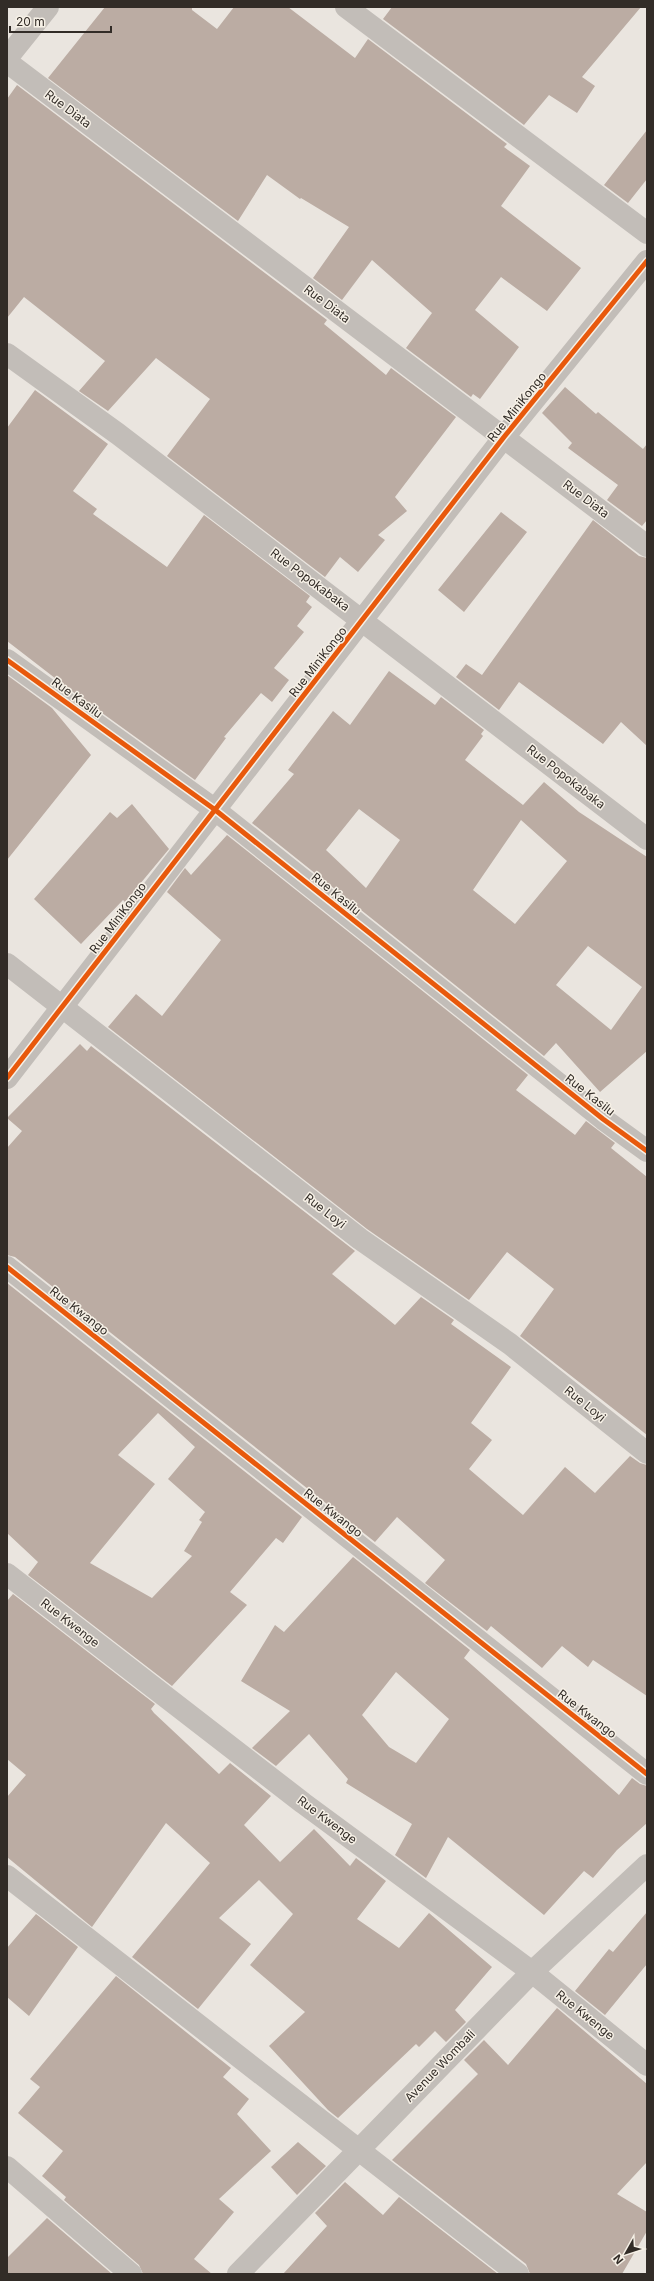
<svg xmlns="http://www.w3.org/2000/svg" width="654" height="2281" viewBox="0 0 654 2281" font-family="Inter,sans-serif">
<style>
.building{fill:#bbaca3;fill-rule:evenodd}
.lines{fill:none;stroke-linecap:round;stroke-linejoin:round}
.street{stroke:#c2bdb8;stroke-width:22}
.cycleway-casing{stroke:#f6f0e6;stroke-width:8}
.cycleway{stroke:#e8590c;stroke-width:5}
.labels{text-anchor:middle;stroke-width:3;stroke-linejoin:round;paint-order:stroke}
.street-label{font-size:12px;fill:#322c27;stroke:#f6f0e6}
</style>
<rect width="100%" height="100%" fill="#eae5df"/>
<path class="building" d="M105,7H192V10L217,29L234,7H288L355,58L368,39L507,144L504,147L530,166L501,206L581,268L547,311L501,277L475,310L519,347L480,399L473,394L471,397L406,348L432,313L372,260L342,300L313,278L349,227L301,198L300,199L267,175L238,221L48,78Z
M392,7H641L582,77L595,86L577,113L549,95L524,125L383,19Z
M17,85L327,320L324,324L386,375L391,368L456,417L395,497L407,511L378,535L385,540L358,572L340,557L325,577L167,456L210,399L156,358L108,411L79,391L105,361L24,297L7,318V99Z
M647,130V179L628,203L604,185Z
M565,387L596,414L598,412L643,449L647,444V520L642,526L607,500L618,485L568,448L572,443L542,413Z
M35,390L108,444L73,491L97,509L93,514L167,567L204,515L310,596L306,602L312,607L297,626L304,632L274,668L289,680L272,702L261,693L224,737L226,738L195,780L73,692L7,641V428Z
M501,512L527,532L464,612L438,590Z
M593,520L639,556L647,558V746L621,722L603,744L519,682L499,710L456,677L466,664L482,675Z
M389,671L435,705L441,697L484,730L481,734L483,736L465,760L523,805L544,782L579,812L647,857V1051L600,1092L556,1043L544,1056L252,823L294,774L288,770L333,711L350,725ZM359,809L400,840L366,888L326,850ZM521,820L567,861L515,924L473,890ZM588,946L642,987L611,1030L556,985Z
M7,675L52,708L91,755L7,860Z
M132,804L169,849L125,902L123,900L81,944L34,899L110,812L117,818Z
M227,835L528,1075L516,1090L575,1135L586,1121L615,1143L611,1148L647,1177V1435L520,1336L554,1289L507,1252L469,1300L367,1229L108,1027L136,994L162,1016L221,940L167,892L185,868L191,875Z
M80,1044L87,1051L91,1046L355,1251L332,1274L395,1325L421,1297L454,1320L451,1324L511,1367L471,1423L492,1440L469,1469L523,1515L565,1467L595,1493L630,1456L640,1463L647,1465V1696L593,1660L588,1667L562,1646L542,1668L491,1626L487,1631L425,1583L445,1560L397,1517L375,1542L15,1257L7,1255V1148L22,1131L7,1118Z
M7,1283L302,1517L283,1543L276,1538L230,1592L247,1605L172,1686L28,1575L38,1562L7,1533ZM158,1413L195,1447L168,1479L205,1512L199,1520L202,1522L184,1551L192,1556L152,1598L90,1563L155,1484L118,1455Z
M353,1557L470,1650L464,1658L619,1795L632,1778L640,1784L647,1786V1823L617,1850L593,1878L584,1871L544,1915L448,1837L426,1878L395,1855L412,1824L346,1783L348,1779L309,1734L276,1766L252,1748L290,1711L241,1681L275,1625L284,1632ZM396,1672L449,1719L416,1763L389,1747L362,1715Z
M13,1594L155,1704L151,1709L154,1713L219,1774L230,1763L271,1796L244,1825L280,1862L314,1829L350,1866L356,1858L386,1881L357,1919L399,1948L429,1913L492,1967L455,2010L466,2022L446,2042L435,2031L419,2047L416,2044L338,2118L328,2110L269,2046L305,2012L250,1965L293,1914L259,1880L219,1918L251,1944L198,2009L132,1957L210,1863L166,1823L92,1927L7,1857V1797L26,1775L7,1759V1601Z
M647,1912V1964L605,2015L575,1991L609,1949L613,1952Z
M36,1914L78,1947L29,2016L7,1997V1948Z
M116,1976L231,2068L223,2077L249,2099L237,2114L271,2151L219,2199L234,2212L194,2259L212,2274H143L139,2265L64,2200L66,2197L42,2176L63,2151L18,2113L40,2087L30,2079Z
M557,2008L647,2084V2162L617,2194L647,2212V2231L622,2274H530L526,2264L392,2160L478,2074L464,2060L484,2040L508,2065Z
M298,2142L326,2166L297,2195L271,2167Z
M345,2182L383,2215L399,2197L498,2274H283L327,2226L315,2213Z
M47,2218L112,2274H7V2258Z"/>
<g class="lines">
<path class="street" d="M346,7L647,233
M7,58L48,7
M7,62L647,546
M7,354L118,434L647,839
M7,660L214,809L603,1119L647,1151
M7,964L360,1239L510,1344L647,1453
M7,1078L504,437L647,261
M7,1267L647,1774
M7,1574L303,1803L532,1972L647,2065
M7,1876L518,2274
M7,2167L131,2274
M238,2274L532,1972L647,1865"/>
<g class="cycleway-casing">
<path id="cycleway" d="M7,660L214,809L603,1119L647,1151
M7,1078L504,437L647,261
M7,1267L647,1774"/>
</g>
<use href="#cycleway" class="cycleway"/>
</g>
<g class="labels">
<g class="street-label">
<text transform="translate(68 109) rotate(37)" y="4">Rue Diata</text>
<text transform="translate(327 304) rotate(37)" y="4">Rue Diata</text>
<text transform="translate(517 407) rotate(-51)" y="4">Rue MiniKongo</text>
<text transform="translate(586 499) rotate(37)" y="4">Rue Diata</text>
<text transform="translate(310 580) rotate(37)" y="4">Rue Popokabaka</text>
<text transform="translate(318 662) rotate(-52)" y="4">Rue MiniKongo</text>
<text transform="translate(77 698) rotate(36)" y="4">Rue Kasilu</text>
<text transform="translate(566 777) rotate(38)" y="4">Rue Popokabaka</text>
<text transform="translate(336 894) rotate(39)" y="4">Rue Kasilu</text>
<text transform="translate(118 918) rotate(-53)" y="4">Rue MiniKongo</text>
<text transform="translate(590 1095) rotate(38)" y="4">Rue Kasilu</text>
<text transform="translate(325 1211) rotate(38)" y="4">Rue Loyi</text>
<text transform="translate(79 1311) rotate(38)" y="4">Rue Kwango</text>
<text transform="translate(585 1404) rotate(39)" y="4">Rue Loyi</text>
<text transform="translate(333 1513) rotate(38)" y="4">Rue Kwango</text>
<text transform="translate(70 1623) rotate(38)" y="4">Rue Kwenge</text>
<text transform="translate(587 1714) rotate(38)" y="4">Rue Kwango</text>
<text transform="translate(327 1820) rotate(37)" y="4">Rue Kwenge</text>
<text transform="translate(585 2015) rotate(39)" y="4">Rue Kwenge</text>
<text transform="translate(440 2066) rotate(-46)" y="4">Avenue Wombali</text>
</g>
</g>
<rect width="654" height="2281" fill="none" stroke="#322c27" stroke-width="16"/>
<g transform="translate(626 2253) rotate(231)" stroke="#f6f0e6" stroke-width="3" paint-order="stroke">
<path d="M0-3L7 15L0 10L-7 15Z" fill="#322c27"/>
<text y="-6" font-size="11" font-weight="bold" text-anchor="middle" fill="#322c27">N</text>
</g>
<path d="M10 26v6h101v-6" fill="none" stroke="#322c27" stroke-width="2"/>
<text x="16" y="26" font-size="12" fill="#322c27" stroke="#f6f0e6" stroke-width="3" paint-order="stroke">20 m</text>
</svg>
